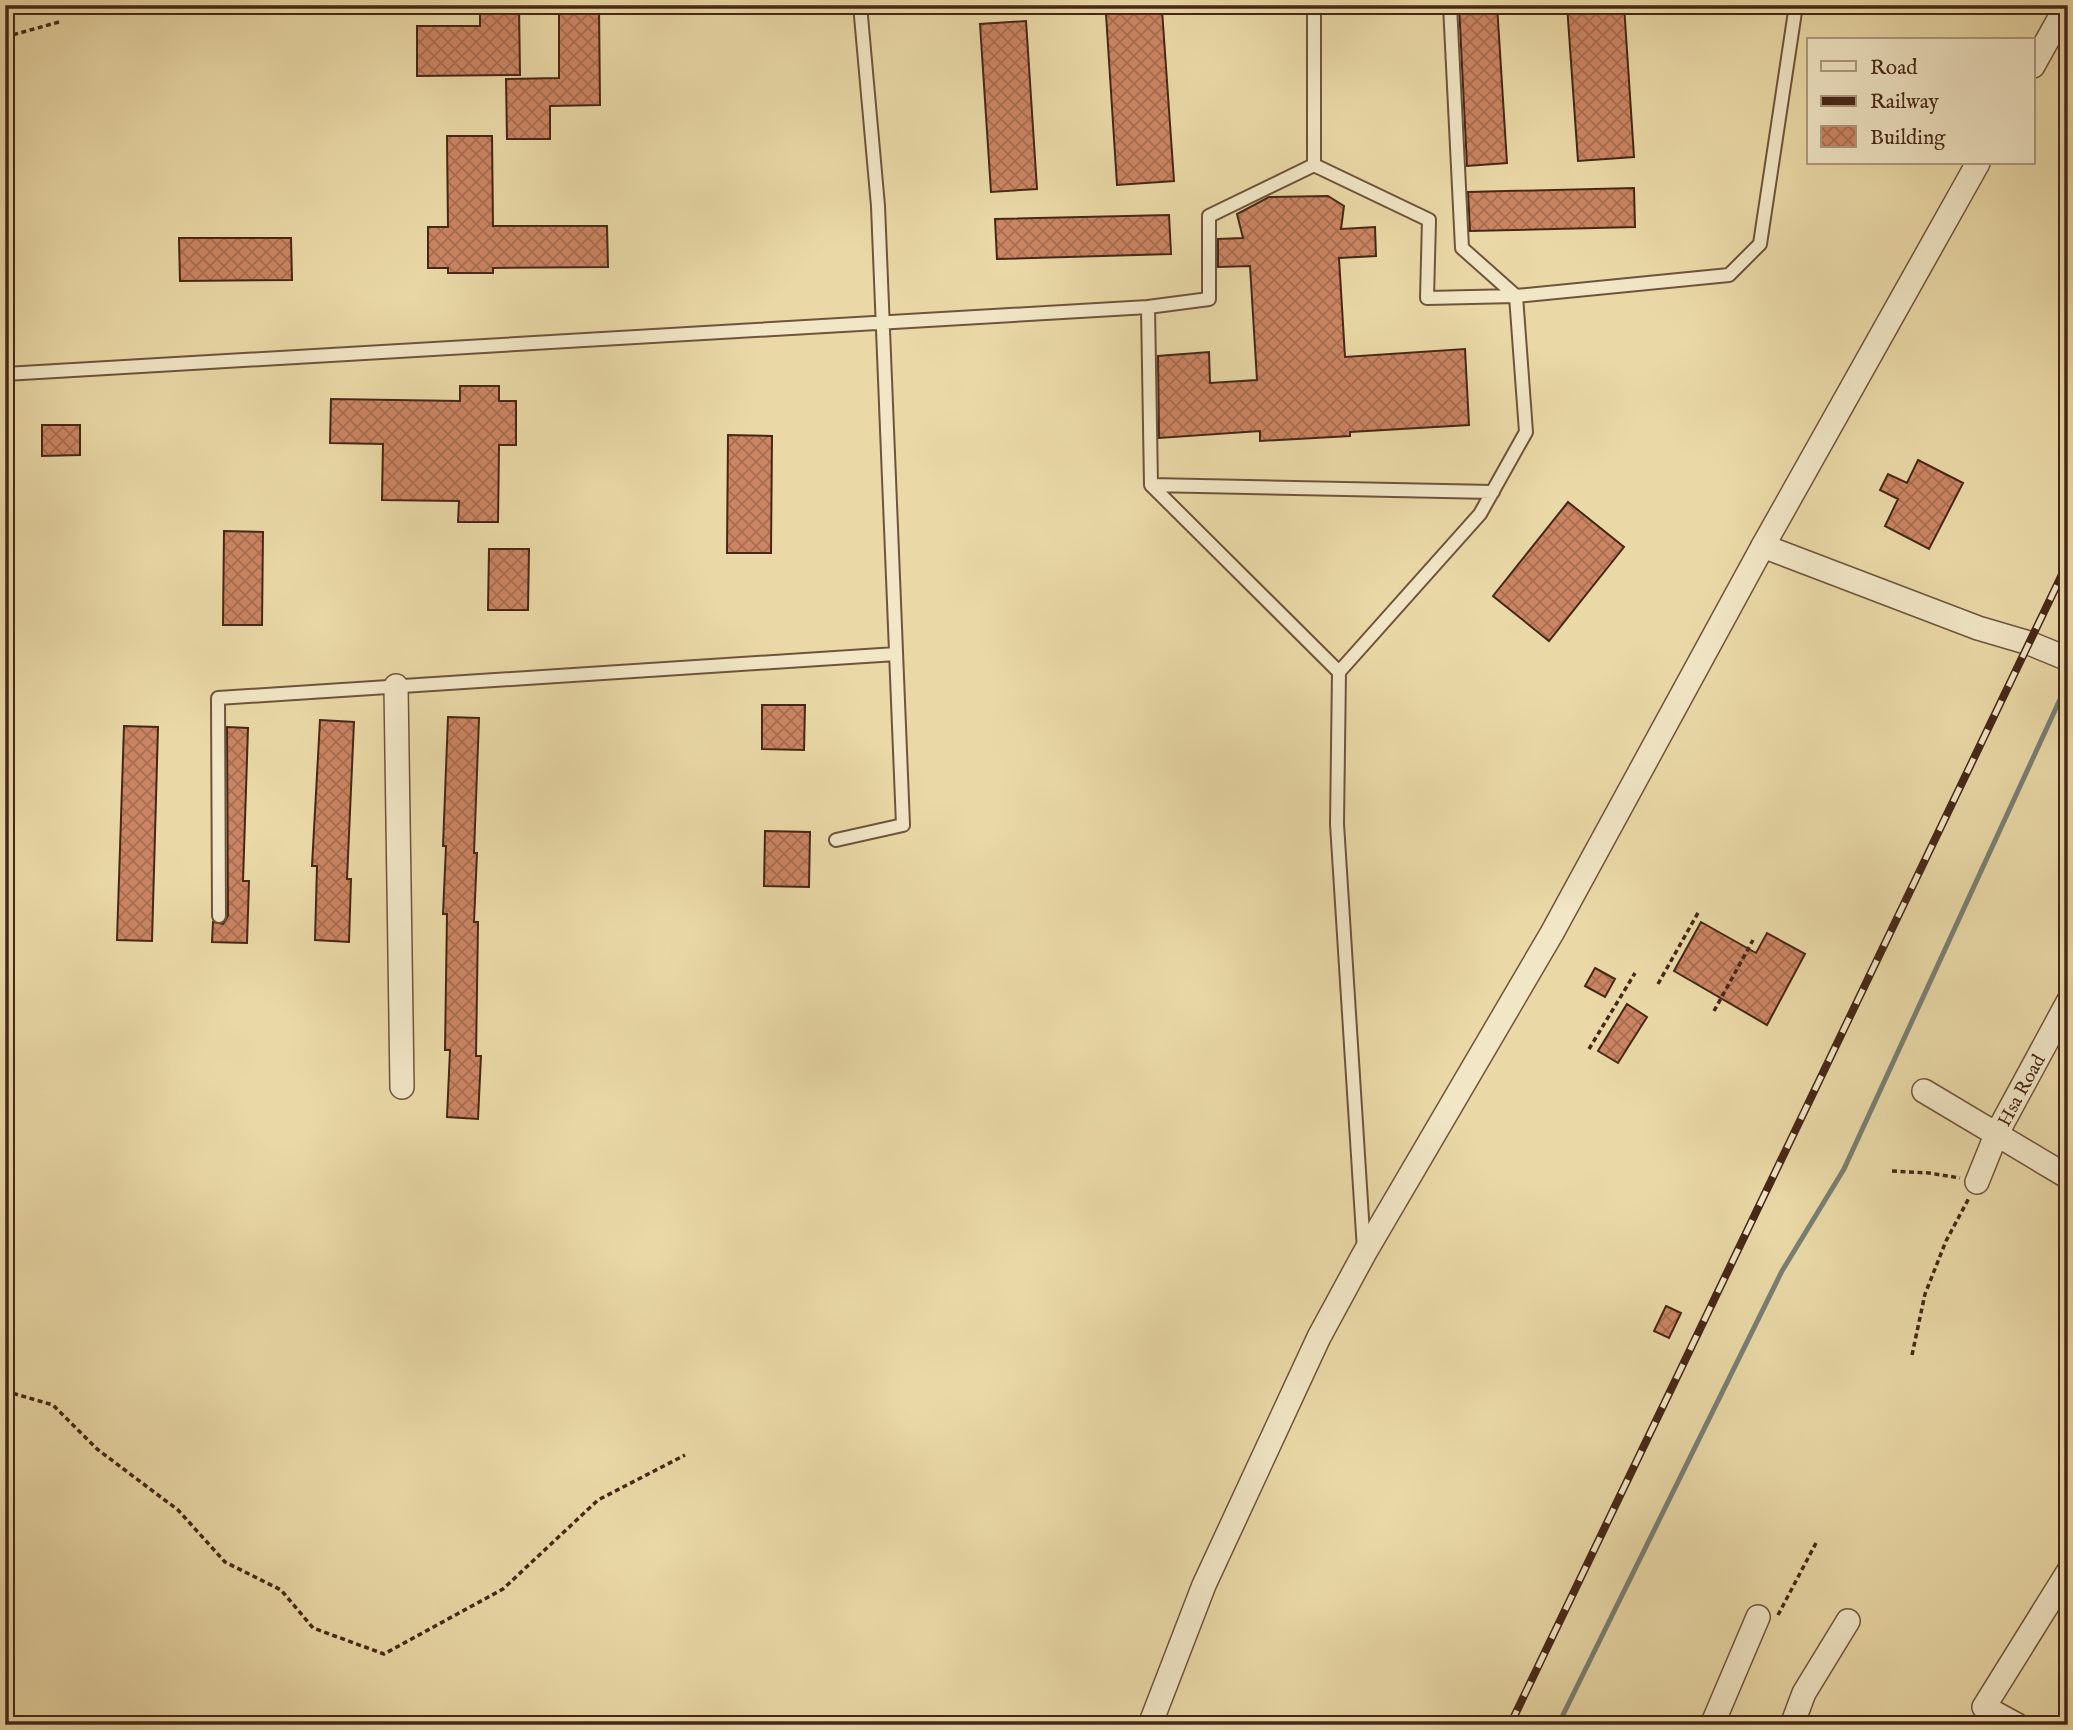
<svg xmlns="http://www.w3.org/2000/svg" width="2073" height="1730" viewBox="0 0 2073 1730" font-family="'IM FELL English',serif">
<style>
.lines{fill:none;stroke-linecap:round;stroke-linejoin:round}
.stream{stroke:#787f73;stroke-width:5}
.building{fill:url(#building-cross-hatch);stroke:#462717;stroke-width:2}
.lane-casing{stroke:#6f543b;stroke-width:16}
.street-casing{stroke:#6f543b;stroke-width:26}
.path{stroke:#462717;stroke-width:3.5;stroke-dasharray:5 3.5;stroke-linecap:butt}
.lane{stroke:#f1e6c6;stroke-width:12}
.street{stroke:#f1e6c6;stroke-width:23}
.rail-casing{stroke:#462717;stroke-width:8}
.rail{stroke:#f1e6c6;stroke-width:5;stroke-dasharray:16;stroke-linecap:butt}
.labels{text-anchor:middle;stroke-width:7;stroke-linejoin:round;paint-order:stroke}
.street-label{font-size:19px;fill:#462717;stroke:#f1e6c6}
</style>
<defs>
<pattern id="building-cross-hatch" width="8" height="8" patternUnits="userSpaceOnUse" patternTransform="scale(1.75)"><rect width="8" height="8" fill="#cc8563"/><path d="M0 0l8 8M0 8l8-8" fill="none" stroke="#a76d51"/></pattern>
</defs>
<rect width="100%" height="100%" fill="#ead9a7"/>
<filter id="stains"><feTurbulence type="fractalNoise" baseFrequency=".00286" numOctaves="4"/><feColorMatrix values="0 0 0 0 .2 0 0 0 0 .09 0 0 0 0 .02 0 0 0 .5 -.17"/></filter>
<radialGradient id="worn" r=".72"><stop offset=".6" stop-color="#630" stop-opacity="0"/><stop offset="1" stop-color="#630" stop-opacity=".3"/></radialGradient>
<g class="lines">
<path class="stream" d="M1558,1725L1782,1271L1844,1169L2068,682"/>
</g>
<path class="building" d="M480,5H519L520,75L417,76V26H480Z
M559,5H599L600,105L550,106V139H507L506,79L559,78Z
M1459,5H1497L1507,163L1467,166Z
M1567,5H1624L1634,157L1578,161Z
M1162,10L1174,181L1117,185L1106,14Z
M1026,21L1037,189L991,192L980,24Z
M447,136H492L493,226H607L608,267L493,268V273H448V268H428V227H448Z
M1634,188L1635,227L1470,231L1468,192Z
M1328,196L1344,206L1341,229L1375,227L1376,256L1339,258L1345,357L1465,349L1469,425L1350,432V436L1260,441V431L1159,438L1158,356L1209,352L1210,383L1257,380L1250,266L1218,267V239L1243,238L1237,214L1269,197Z
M1169,215L1171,254L997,259L995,219Z
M179,238H291L292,280L180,281Z
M460,386H499V401H516V445H499L498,522H458L459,501L382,500L383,444L330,443L331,399L460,401Z
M42,425H80V455L42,456Z
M728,435L772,436L771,553H727Z
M1918,460L1963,483L1929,549L1885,526L1898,499L1880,490L1888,474L1907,483Z
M1568,502L1624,547L1549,641L1493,596Z
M224,531L263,532L262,625H223Z
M489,549H529L528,610H488Z
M762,705H805L804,750L762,749Z
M448,717L479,718L474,853H477L474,922H478L476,1056H481L478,1119L447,1117L450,1050H445L447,914H443L446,846H443Z
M320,720L354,722L347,879H351L349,942L315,940L317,866H312Z
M124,726L158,727L152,941L117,940Z
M227,727L248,728L243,881H249L247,943L212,942L213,922L223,924L228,916Z
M765,831L810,832L809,887L764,886Z
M1701,922L1756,953L1767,933L1805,954L1767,1025L1674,971Z
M1595,968L1615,979L1605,997L1585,986Z
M1627,1004L1647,1017L1618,1063L1598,1051Z
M1666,1306L1681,1313L1669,1338L1654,1331Z"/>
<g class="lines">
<g class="lane-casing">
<path id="lane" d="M1314,5V165L1429,220L1427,298L1516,296L1526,432L1480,514L1339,672L1337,824L1364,1250
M1450,5L1462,248L1516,296L1729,275L1760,244L1796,5
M1314,165L1209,216V299L1148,307L1151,485L1339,672
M5,374L1148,307
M1151,485L1493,492
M836,840L903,825L878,206L860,5
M219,916L218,698L896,654"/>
</g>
<g class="street-casing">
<g id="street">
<path d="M2033,66L2067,5"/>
<path d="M1763,546L1978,628L2029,643L2068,659"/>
<path d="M396,686L402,1087"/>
<path d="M1924,1091L2068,1177"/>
<path id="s1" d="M1977,1182L1996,1135L2068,1002"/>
<path d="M1150,1725L1204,1585L1319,1337L1364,1254L1552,933L1763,546L1978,163"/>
<path d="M1712,1725L1758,1617"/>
<path d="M1792,1725L1804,1693L1848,1621"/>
<path d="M2017,1725L1984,1707L2068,1572"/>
</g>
</g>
<path class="path" d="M5,37L59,22
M1658,984L1699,911
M1714,1011L1753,940
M1589,1049L1635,973
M1892,1171L1929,1173L1960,1178
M1912,1355L1925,1294L1946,1241L1969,1198
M5,1391L53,1405L97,1449L178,1510L225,1562L281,1590L313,1628L384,1654L503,1589L598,1500L685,1455
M1778,1615L1816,1543"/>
<use href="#lane" class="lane"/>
<use href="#street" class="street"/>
<g class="rail-casing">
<path id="rail" d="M1510,1725L2068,562"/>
</g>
<use href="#rail" class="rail"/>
</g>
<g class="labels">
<g class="street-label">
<text dy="7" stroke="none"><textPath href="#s1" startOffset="102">Hsa Road</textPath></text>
</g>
</g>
<rect width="2073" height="1730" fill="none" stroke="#ead9a7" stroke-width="28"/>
<rect x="7" y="7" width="2059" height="1716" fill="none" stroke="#462717" stroke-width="3.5"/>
<rect x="14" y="14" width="2045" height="1702" fill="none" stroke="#462717" stroke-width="2"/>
<rect x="1807" y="38" width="228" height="126" fill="#f1e6c6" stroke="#ad9a80" stroke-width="2"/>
<rect x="1821" y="61" width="35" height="10" fill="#f1e6c6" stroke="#ad9a80" stroke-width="2"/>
<text x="1870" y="74" font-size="21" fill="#462717">Road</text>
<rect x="1821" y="96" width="35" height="10" fill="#462717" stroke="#ad9a80" stroke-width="2"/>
<text x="1870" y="108" font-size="21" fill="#462717">Railway</text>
<rect x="1821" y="126" width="35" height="21" fill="url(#building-cross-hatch)" stroke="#ad9a80" stroke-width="2"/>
<text x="1870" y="144" font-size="21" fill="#462717">Building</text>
<rect width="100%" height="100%" filter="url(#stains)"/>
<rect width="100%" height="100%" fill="url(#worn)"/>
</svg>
